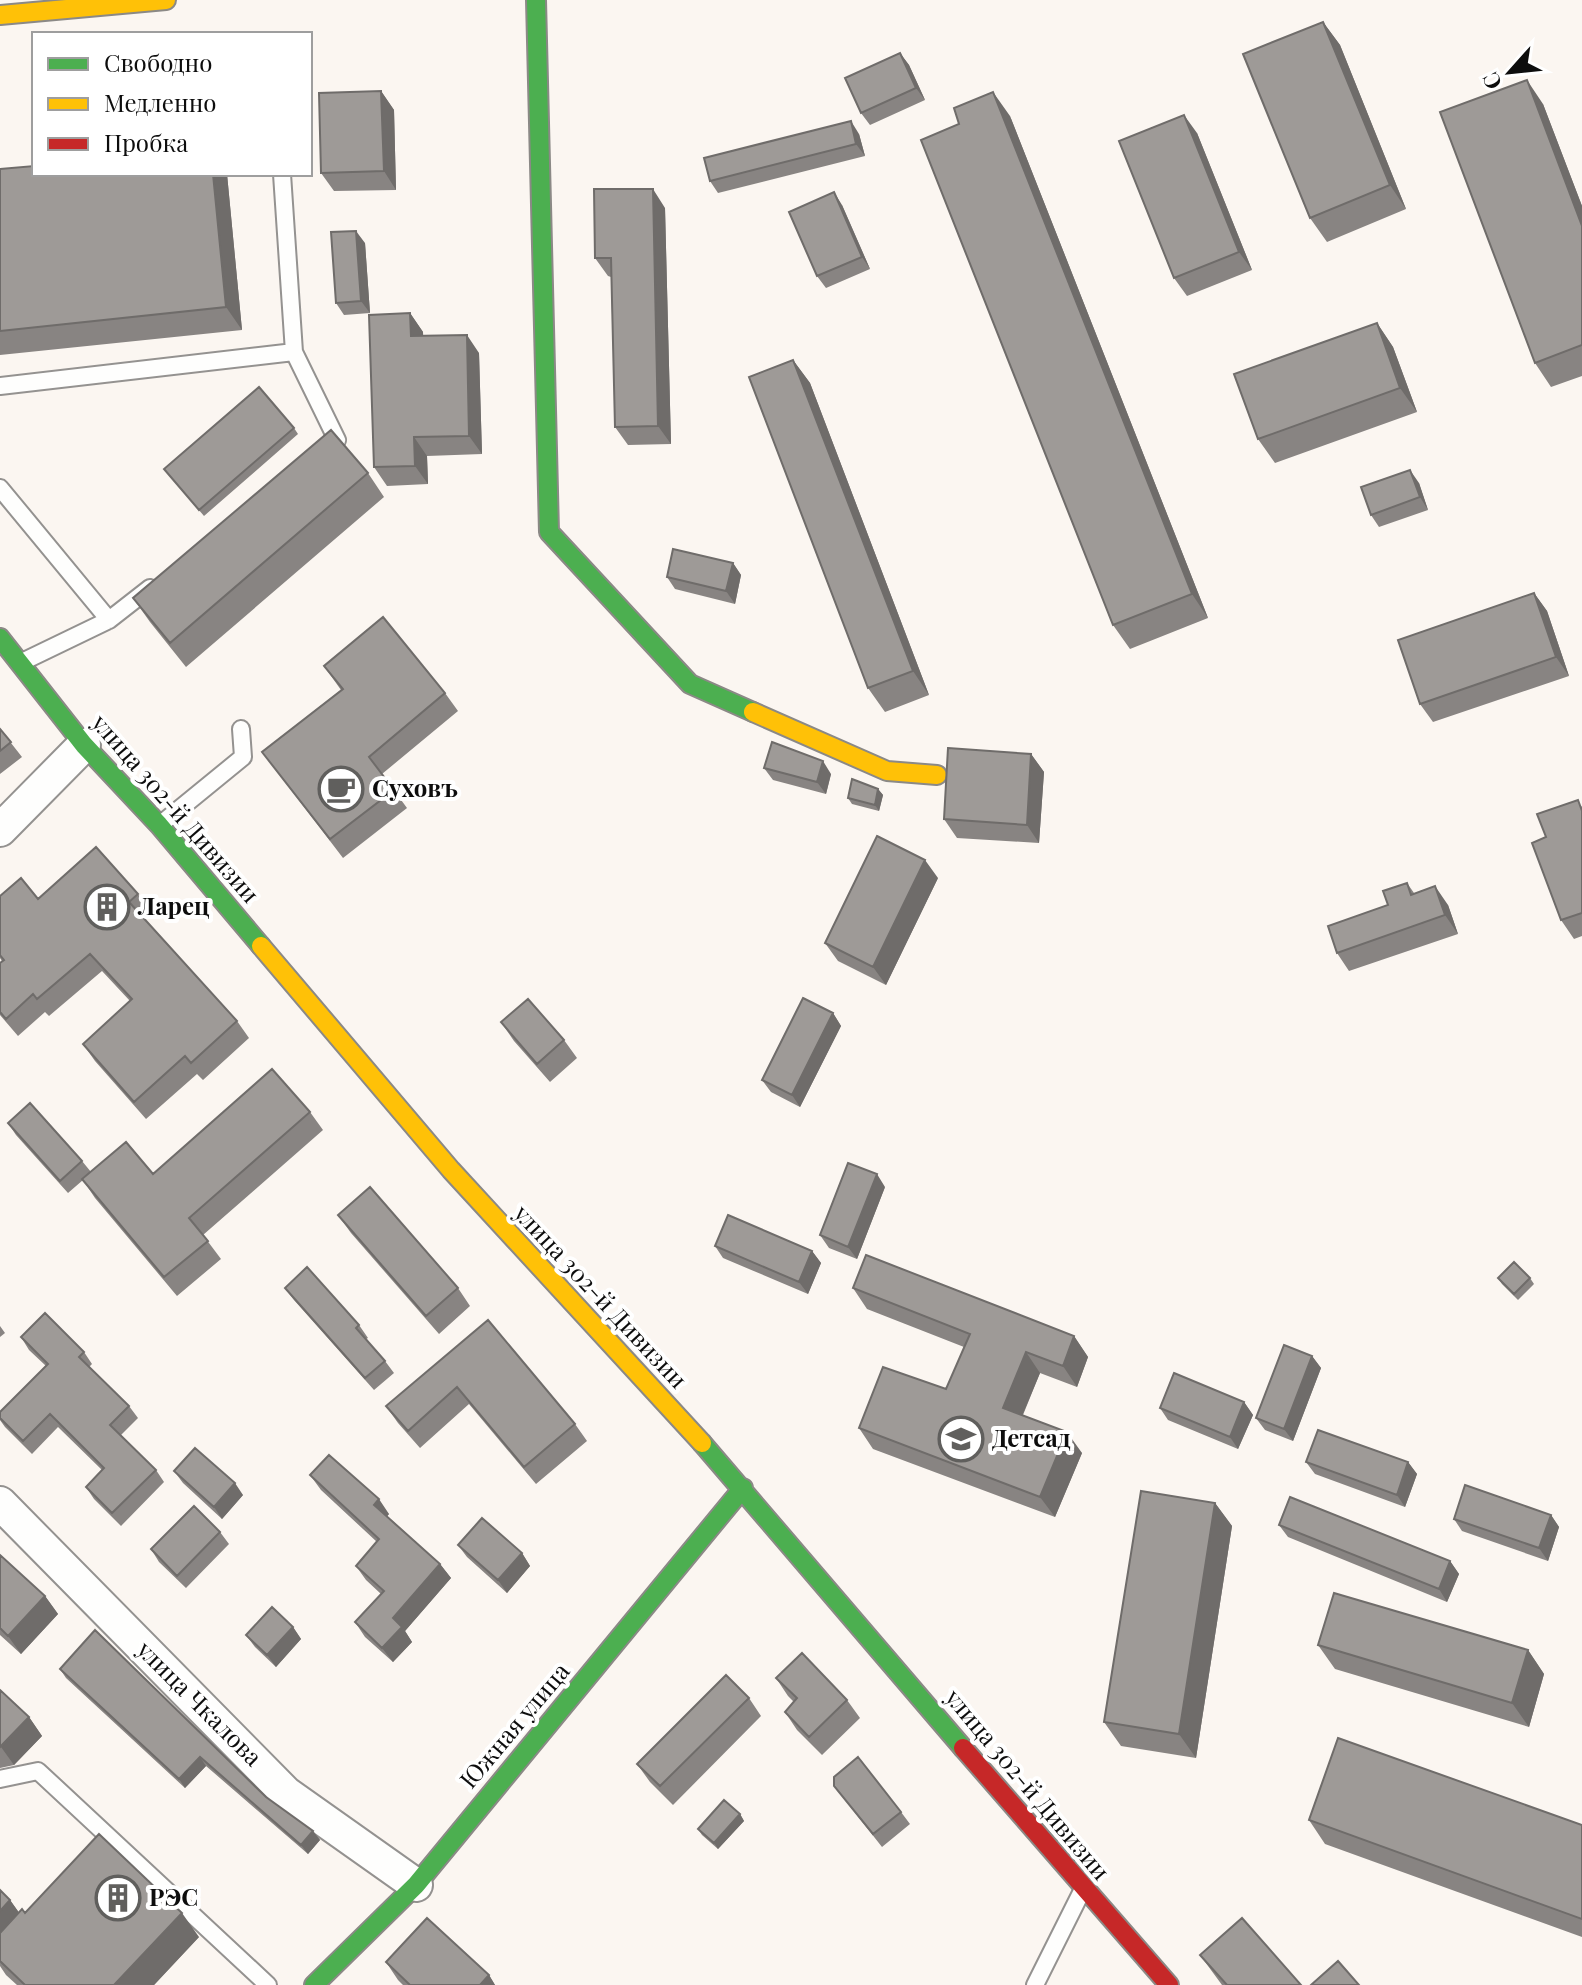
<svg xmlns="http://www.w3.org/2000/svg" width="1582" height="1985" viewBox="0 0 1582 1985" font-family="'Playfair Display',serif">
<style>
.lines{fill:none;stroke-linecap:round;stroke-linejoin:round}
.lane-casing{stroke:#949290;stroke-width:20}
.street-casing{stroke:#949290;stroke-width:36}
.fast-casing{stroke:#8b8986;stroke-width:22}
.slow-casing{stroke:#8b8986;stroke-width:22}
.jam-casing{stroke:#8b8986;stroke-width:22}
.lane{stroke:#fefefd;stroke-width:16}
.street{stroke:#fefefd;stroke-width:32}
.fast{stroke:#4caf50;stroke-width:18}
.slow{stroke:#ffc107;stroke-width:18}
.jam{stroke:#c62828;stroke-width:18}
.wall{fill:#888482}
.shaded-wall{fill:#6f6c6a}
.building{fill:#9e9a97;stroke:#6f6c6a;stroke-width:2}
.labels{text-anchor:middle;stroke-width:8;stroke-linejoin:round;paint-order:stroke}
.poi-label{font-size:24px;font-weight:bold;fill:#0d0d0d;stroke:#fff;text-anchor:start}
.street-label{font-size:24px;fill:#0d0d0d;stroke:#fff}
</style>
<rect width="100%" height="100%" fill="#fbf6f1"/>
<g class="lines">
<g class="lane-casing">
<path id="lane" d="M282,174L294,352L337,440L326,449
M0,386L294,352
M0,488L109,620
M22,662L109,620L150,588
M161,824L243,757L241,729
M0,1779L38,1771L268,1985
M1035,1985L1082,1891"/>
</g>
<g class="street-casing">
<path id="street" d="M0,830L84,745
M0,1503L286,1793L416,1885"/>
</g>
<g class="fast-casing">
<path id="fast" d="M536,0L549,532L690,684L753,712
M0,638L84,745L159,825L261,946
M702,1443L963,1748
M314,1985L416,1885L743,1488"/>
</g>
<g class="slow-casing">
<path id="slow" d="M0,15L166,0
M753,712L887,771L937,775
M261,946L451,1170L702,1443"/>
</g>
<g class="jam-casing">
<path id="jam" d="M963,1748L1169,1985"/>
</g>
<use href="#lane" class="lane"/>
<use href="#street" class="street"/>
<use href="#fast" class="fast"/>
<use href="#slow" class="slow"/>
<use href="#jam" class="jam"/>
</g>
<path class="wall" d="M1323,22L1340,45L1406,209L1327,242L1310,218Z
M900,53L909,65L925,100L870,125L861,113Z
M381,91L394,110L396,190L334,191L321,173Z
M1543,104L1582,206V376L1551,387L1535,363Z
M1010,116L1208,618L1130,649L1113,625Z
M1197,133L1252,270L1187,296L1174,278Z
M859,134L865,156L718,193L710,181Z
M0,169L227,174L242,330L0,355Z
M842,205L870,269L826,288L817,276Z
M665,208L671,444L628,445L615,427L611,277L608,276L595,258Z
M365,243L370,313L344,315L336,303Z
M410,313L423,332V336L479,353L482,454L427,456L428,484L387,486L374,467Z
M1377,323L1393,347L1417,412L1275,463L1258,439Z
M793,360L810,383L929,695L885,712L868,688Z
M294,428L298,434L204,516L164,469Z
M368,473L384,497L186,667L150,622L133,598Z
M1419,483L1428,510L1379,527L1371,515Z
M733,563L741,575L735,604L675,589L667,577Z
M1534,593L1547,611L1569,676L1433,722L1420,704Z
M324,666L445,693L458,711L382,774L407,808L343,858L262,752L341,690Z
M0,729L22,757L0,774Z
M1031,754L1044,772L1039,843L957,838L944,819Z
M764,768L831,774L826,794L773,780Z
M878,789L883,795L879,811L852,804L848,798Z
M1582,806V936L1574,939L1561,920L1546,837Z
M938,878L886,985L838,961L825,943Z
M1407,883L1414,893L1448,905L1458,934L1349,971L1337,953L1388,905Z
M138,894L150,912L143,918L237,1021L249,1038L203,1080L197,1074L146,1119L95,1061L83,1044L130,1001L102,971L49,1016L45,1012L18,1036L0,1015V963L2,961L0,958V896L38,899Z
M833,1013L841,1026L800,1107L771,1092L762,1080Z
M501,1022L564,1040L577,1058L550,1082L514,1041Z
M310,1112L323,1130L203,1235L221,1259L177,1296L95,1198L83,1180L68,1193L16,1135L8,1123L82,1161L91,1172L153,1174Z
M885,1187L857,1259L829,1248L820,1235Z
M338,1215L458,1288L470,1306L439,1334L351,1233Z
M715,1246L812,1251L821,1263L808,1294L723,1258Z
M1498,1278H1530L1534,1284L1518,1300L1502,1284Z
M285,1288L359,1325L368,1338L366,1339L385,1361L394,1373L374,1390L294,1300Z
M853,1288L1074,1336L1088,1357L1077,1387L1040,1373L1023,1415L1082,1453L1055,1517L873,1449L859,1428L946,1389L964,1347L867,1309Z
M488,1320L575,1424L587,1441L536,1484L469,1404L420,1448L398,1423L386,1406Z
M0,1326L5,1333L0,1337Z
M21,1337L84,1352L92,1364L89,1367L129,1406L138,1418L121,1435L156,1470L164,1482L121,1526L94,1499L86,1487L102,1470L58,1427L32,1454L5,1427L0,1420V1412L46,1366L29,1350Z
M1312,1356L1321,1368L1293,1441L1265,1430L1256,1418Z
M1244,1402L1253,1415L1238,1449L1168,1420L1160,1408Z
M1306,1462H1408L1417,1474L1405,1507L1315,1474Z
M174,1471L243,1495L222,1519L183,1483Z
M310,1475L389,1514L387,1516L440,1564L451,1578L405,1631L412,1642L393,1662L365,1637L355,1622L381,1594L366,1580L356,1566L377,1542L321,1490Z
M1215,1503L1232,1526L1196,1758L1121,1746L1104,1722Z
M1551,1515L1559,1527L1548,1561L1462,1531L1454,1519Z
M1279,1525L1450,1561L1459,1574L1447,1602L1288,1537Z
M220,1532L229,1544L186,1588L159,1562L151,1549Z
M458,1545L522,1553L530,1566L507,1593L467,1557Z
M0,1555L45,1596L58,1614L21,1654L0,1635Z
M293,1627L301,1639L276,1667L255,1647L246,1635Z
M1318,1645L1528,1650L1544,1674L1529,1727L1335,1669Z
M60,1669L266,1797L313,1831L320,1840L308,1854L206,1766L185,1788L66,1678Z
M776,1678L847,1700L860,1718L822,1755L797,1730L785,1712L794,1702L788,1696Z
M0,1690L29,1717L42,1736L14,1765L0,1768Z
M749,1698L761,1716L673,1805L650,1782L637,1764Z
M834,1786L901,1812L910,1824L882,1847Z
M740,1814L744,1821L718,1849L702,1835L698,1829Z
M1309,1820L1582,1825V1937L1325,1844Z
M0,1890L10,1900L19,1913L199,1937L154,1985H17L6,1975L0,1966Z
M1200,1955L1301,1985H1222Z
M386,1962L489,1975L495,1985H403L398,1980Z"/>
<path class="shaded-wall" d="M1323,22L1340,45L1406,209L1390,185Z
M900,53L909,65L925,100L916,88Z
M1527,80L1543,104L1582,206V226Z
M381,91L394,110L396,190L384,171Z
M993,92L1010,116L1208,618L1192,594Z
M1184,115L1197,133L1252,270L1239,252Z
M851,121L859,134L865,156L856,144Z
M213,174H227L242,330L226,307Z
M653,189L665,208L671,444L658,426Z
M834,192L842,205L870,269L862,257Z
M356,231L365,243L370,313L361,301Z
M410,313L423,332L424,354L411,336Z
M1377,323L1393,347L1417,412L1400,388Z
M467,335L479,353L482,454L469,436Z
M793,360L810,383L929,695L913,671Z
M414,437L427,456L428,484L415,466Z
M1410,470L1419,483L1428,510L1420,497Z
M733,563L741,575L735,604L726,591Z
M1534,593L1547,611L1569,676L1556,657Z
M1031,754L1044,772L1039,843L1027,825Z
M823,761L831,774L826,794L817,782Z
M878,789L883,795L879,811L875,805Z
M925,860L938,878L886,985L873,967Z
M1435,886L1448,905L1458,934L1445,915Z
M833,1013L841,1026L800,1107L792,1095Z
M877,1174L885,1187L857,1259L848,1247Z
M812,1251L821,1263L808,1294L799,1282Z
M1074,1336L1088,1357L1077,1387L1063,1366Z
M1026,1352L1040,1373L1017,1428L1003,1408Z
M1312,1356L1321,1368L1293,1441L1284,1429Z
M1244,1402L1253,1415L1238,1449L1230,1437Z
M1067,1432L1082,1453L1055,1517L1040,1497Z
M1408,1462L1417,1474L1405,1507L1397,1495Z
M235,1483L243,1495L222,1519L214,1507Z
M379,1499L389,1514L384,1520L374,1505Z
M1215,1503L1232,1526L1196,1758L1179,1734Z
M1551,1515L1559,1527L1548,1561L1539,1548Z
M522,1553L530,1566L507,1593L498,1580Z
M1450,1561L1459,1574L1447,1602L1439,1589Z
M440,1564L451,1578L405,1631L412,1642L393,1662L382,1648L393,1618Z
M45,1596L58,1614L21,1654L8,1636Z
M293,1627L301,1639L276,1667L267,1655Z
M1528,1650L1544,1674L1529,1727L1512,1703Z
M29,1717L42,1736L14,1765L1,1747Z
M200,1757L206,1766L185,1788L179,1779Z
M740,1814L744,1821L718,1849L714,1843Z
M313,1831L320,1840L308,1854L301,1845Z
M10,1900L23,1918L0,1939V1911Z
M182,1913L199,1937L154,1985H114Z
M489,1975L495,1985H480Z"/>
<path class="building" d="M1323,22L1390,185L1310,218L1243,54Z
M900,53L916,88L861,113L845,78Z
M1527,80L1582,226V345L1535,363L1440,112Z
M381,91L384,171L321,173L319,93Z
M993,92L1192,594L1113,625L921,140L959,124L954,108Z
M1184,115L1239,252L1174,278L1119,141Z
M851,121L856,144L710,181L704,158Z
M34,166V174H213L226,307L0,331V169Z
M594,189H653L658,426L615,427L611,258H595Z
M834,192L862,257L817,276L789,212Z
M356,231L361,301L336,303L331,232Z
M410,313L411,336L467,335L469,436L414,437L415,466L374,467L369,315Z
M1377,323L1400,388L1258,439L1234,374Z
M793,360L913,671L868,688L749,377Z
M259,387L294,428L199,510L164,469Z
M331,430L368,473L170,643L133,598Z
M1410,470L1420,497L1371,515L1361,487Z
M673,549L733,563L726,591L667,577Z
M1534,593L1556,657L1420,704L1398,640Z
M383,617L445,693L369,757L394,790L330,839L262,752L343,689L324,666Z
M0,729L11,742L0,751Z
M772,742L823,761L817,782L764,768Z
M948,748L1031,754L1027,825L944,819Z
M852,779L878,789L875,805L848,798Z
M1578,800L1582,811V913L1561,920L1532,843L1546,837L1537,814Z
M877,836L925,860L873,967L825,943Z
M96,847L138,894L129,902L237,1021L191,1063L185,1056L134,1102L83,1044L132,999L90,954L37,999L33,994L6,1019L0,1012V963L4,960L0,955V896L21,878L38,899Z
M1407,883L1411,895L1435,886L1445,915L1337,953L1328,926L1388,905L1383,891Z
M803,998L833,1013L792,1095L762,1080Z
M528,999L564,1040L537,1064L501,1022Z
M272,1069L310,1112L189,1218L208,1241L164,1277L82,1179L126,1142L153,1174Z
M30,1103L82,1161L60,1181L8,1123Z
M848,1163L877,1174L848,1247L820,1235Z
M370,1187L458,1288L426,1316L338,1215Z
M728,1215L812,1251L799,1282L715,1246Z
M866,1255L1074,1336L1063,1366L1026,1352L1003,1408L1067,1432L1040,1497L859,1428L883,1367L946,1389L970,1334L853,1288Z
M1514,1262L1530,1278L1514,1294L1498,1278Z
M307,1267L359,1325L356,1328L385,1361L365,1378L285,1288Z
M45,1313L84,1352L79,1357L129,1406L110,1425L156,1470L112,1513L86,1487L104,1468L50,1414L23,1441L0,1418V1412L48,1364L21,1337Z
M488,1320L575,1424L524,1467L457,1387L408,1431L386,1406Z
M1284,1345L1312,1356L1284,1429L1256,1418Z
M1174,1373L1244,1402L1230,1437L1160,1408Z
M1318,1430L1408,1462L1397,1495L1306,1462Z
M195,1448L235,1483L214,1507L174,1471Z
M329,1455L379,1499L374,1505L440,1564L393,1618L402,1627L382,1648L355,1622L384,1591L356,1566L379,1539L310,1475Z
M1465,1485L1551,1515L1539,1548L1454,1519Z
M1141,1491L1215,1503L1179,1734L1104,1722Z
M1290,1497L1450,1561L1439,1589L1279,1525Z
M194,1506L220,1532L177,1576L151,1549Z
M482,1518L522,1553L498,1580L458,1545Z
M0,1555L45,1596L8,1636L0,1628Z
M1334,1593L1528,1650L1512,1703L1318,1645Z
M272,1607L293,1627L267,1655L246,1635Z
M95,1630L266,1797L313,1831L301,1845L200,1757L179,1779L60,1669Z
M802,1653L847,1700L809,1737L785,1712L797,1698L776,1678Z
M726,1675L749,1698L660,1786L637,1764Z
M0,1690L29,1717L0,1747Z
M1338,1738L1582,1825V1919L1309,1820Z
M858,1757L901,1812L873,1834L834,1786V1777Z
M724,1800L740,1814L714,1843L698,1829Z
M99,1834L182,1913L114,1985H25L0,1961V1933L22,1909L25,1913Z
M0,1890L10,1900L0,1911Z
M427,1918L489,1975L480,1985H410L386,1962Z
M1242,1918L1301,1985H1227L1200,1955Z
M1338,1961L1359,1985H1311Z"/>
<defs>
<g id="cafe-ring" transform="scale(2.3)"><circle r="9.5" fill="#fff" stroke="#605f5d" stroke-width="1.5"/><path d="M-5.5-4.5H6V0H3Q3 3.5 0 3.5H-2.5Q-5.5 3.5-5.5 0ZM3-3.2v2h1.7v-2ZM-6 4.5H4V6H-6Z" fill="#605f5d"/></g>
<g id="building-ring" transform="scale(2.3)"><circle r="9.5" fill="#fff" stroke="#605f5d" stroke-width="1.5"/><path d="M-4-6H4V6H1V3H-1V6H-4ZM-2.5-4.3h1.7v1.8h-1.7ZM.8-4.3h1.7v1.8H.8ZM-2.5-1h1.7V.8h-1.7ZM.8-1h1.7V.8H.8Z" fill="#605f5d"/></g>
<g id="school-ring" transform="scale(2.3)"><circle r="9.5" fill="#fff" stroke="#605f5d" stroke-width="1.5"/><path d="M0-5L7-2L0 1L-7-2ZM-4 1L0 2.5L4 1V4Q0 6-4 4Z" fill="#605f5d"/></g>
</defs>
<g fill-rule="evenodd">
<use href="#cafe-ring" x="341" y="789"/>
<use href="#building-ring" x="107" y="907"/>
<use href="#school-ring" x="961" y="1439"/>
<use href="#building-ring" x="118" y="1898"/>
</g>
<g class="labels">
<g class="poi-label">
<text x="372" y="797">Суховъ</text>
<text x="138" y="915">Ларец</text>
<text x="992" y="1447">Детсад</text>
<text x="149" y="1906">РЭС</text>
</g>
<g class="street-label">
<text transform="translate(175 809) rotate(49)" y="8">улица 302-й Дивизии</text>
<text transform="translate(600 1297) rotate(47)" y="8">улица 302-й Дивизии</text>
<text transform="translate(199 1704) rotate(45)" y="8">улица Чкалова</text>
<text transform="translate(515 1726) rotate(-50)" y="8">Южная улица</text>
<text transform="translate(1027 1785) rotate(50)" y="8">улица 302-й Дивизии</text>
</g>
</g>
<rect x="32" y="32" width="280" height="144" fill="#ffffff" stroke="#9e9e9e" stroke-width="2"/>
<rect x="48" y="58" width="40" height="12" fill="#4caf50" stroke="#9e9e9e" stroke-width="2"/>
<text x="104" y="72" font-size="24" fill="#0d0d0d">Свободно</text>
<rect x="48" y="98" width="40" height="12" fill="#ffc107" stroke="#9e9e9e" stroke-width="2"/>
<text x="104" y="112" font-size="24" fill="#0d0d0d">Медленно</text>
<rect x="48" y="138" width="40" height="12" fill="#c62828" stroke="#9e9e9e" stroke-width="2"/>
<text x="104" y="152" font-size="24" fill="#0d0d0d">Пробка</text>
<g transform="translate(1510 72) rotate(243)" stroke="#ffffff" stroke-width="6" paint-order="stroke">
<path d="M0-6L14 30L0 20L-14 30Z" fill="#0d0d0d"/>
<text y="-12" font-size="22" font-weight="bold" text-anchor="middle" fill="#0d0d0d">С</text>
</g>
</svg>
